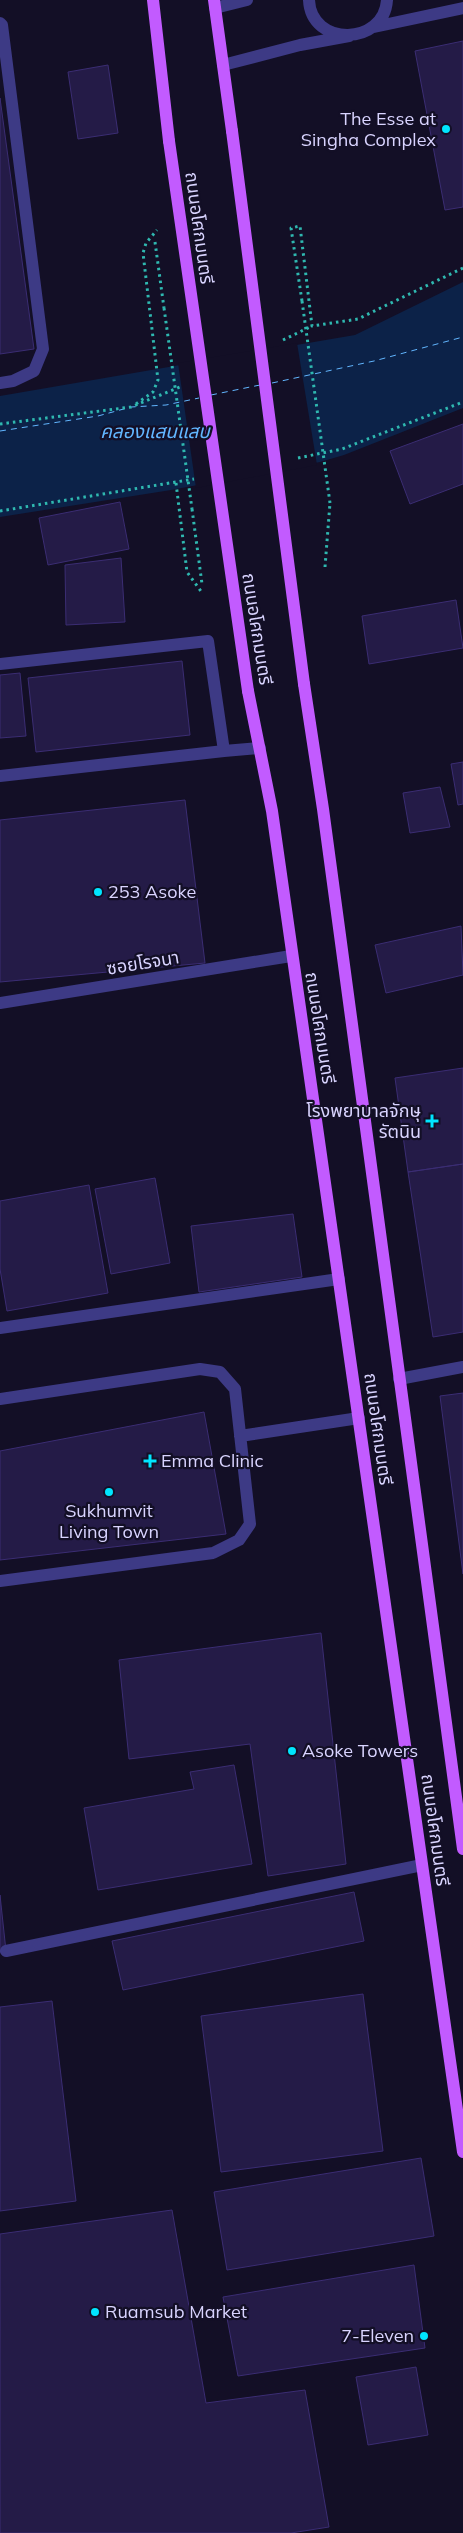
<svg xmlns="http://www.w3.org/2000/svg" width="463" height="2533" viewBox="0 0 463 2533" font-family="Mulish,'Noto Sans Thai',sans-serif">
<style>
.water{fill:#0c2248}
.pier{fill:#130f26}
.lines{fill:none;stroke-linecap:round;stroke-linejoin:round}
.ferry{stroke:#62b6ff;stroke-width:1;stroke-dasharray:6 5;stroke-linecap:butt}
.building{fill:#241b47;stroke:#3b2d73}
.path{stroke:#2fb8b0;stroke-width:3;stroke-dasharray:2.5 4;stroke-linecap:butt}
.service{stroke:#3d3a85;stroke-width:12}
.minor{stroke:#3d3a85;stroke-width:12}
.primary{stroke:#c25bff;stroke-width:12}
.path-bridge{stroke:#2fb8b0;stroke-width:3;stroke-dasharray:2.5 4;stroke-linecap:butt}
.primary-bridge{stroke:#c25bff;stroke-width:12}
.poi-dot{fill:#00e5ff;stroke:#130f26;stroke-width:2}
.labels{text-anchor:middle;stroke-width:4.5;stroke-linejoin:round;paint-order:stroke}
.poi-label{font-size:18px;fill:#d9d4ff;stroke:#130f26;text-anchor:start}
.street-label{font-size:18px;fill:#d9d4ff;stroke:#130f26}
.water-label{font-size:19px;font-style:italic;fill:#62b6ff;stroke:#130f26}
</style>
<rect width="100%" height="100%" fill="#130f26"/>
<path class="water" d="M463,282V408L344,455L320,462L171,490L0,517V396L355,335Z"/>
<path class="pier" d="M297,343L317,465L196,488L178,363Z"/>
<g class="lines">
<path class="ferry" d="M272,383L374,361L463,337
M211,395L260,385
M0,431L98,416L131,407L166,405L199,398"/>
</g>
<path class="building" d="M463,41V207L445,210L415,51Z
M108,65L118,133L78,139L68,72Z
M0,98L34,349L0,354Z
M463,424V484L410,504L390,451Z
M120,502L129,549L48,565L39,518Z
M121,558L125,622L66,625L65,565Z
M456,600L463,648L369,664L362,616Z
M182,661L190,735L36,752L28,678Z
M20,673L26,736L0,738V675Z
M463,762V804L458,805L451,764Z
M440,787L450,827L410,833L403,793Z
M185,800L205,963L0,982V820Z
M461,926L463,975L386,993L375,945Z
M463,1068V1164L408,1172L395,1078Z
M463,1164V1332L433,1337L408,1172Z
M155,1178L170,1263L111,1274L95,1189Z
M89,1185L108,1293L7,1311L0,1269V1201Z
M293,1214L302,1277L199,1292L191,1226Z
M463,1393V1574L440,1396Z
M204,1412L226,1534L0,1560V1451Z
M321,1633L346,1864L268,1876L250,1744L129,1759L119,1660Z
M234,1765L252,1864L98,1890L84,1808L194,1789L190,1772Z
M354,1892L364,1941L123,1990L112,1941Z
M0,1895L6,1951L0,1952Z
M363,1994L383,2151L221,2172L201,2016Z
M52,2001L76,2201L0,2211V2007Z
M421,2158L434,2236L227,2270L214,2192Z
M172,2210L206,2403L305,2390L329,2527L291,2533H0V2234Z
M414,2265L425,2348L238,2376L223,2297Z
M416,2367L428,2435L368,2445L356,2377Z"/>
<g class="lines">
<path class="path" d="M155,242L164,308
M302,301L291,228L300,226L312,326L358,319L463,268
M283,340L312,326
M136,404L153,392L158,380L143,253L146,243L157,230
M0,424L131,407L180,387
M298,458L342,449L463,402
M176,483L187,572L203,594
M192,509L202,584
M0,511L194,479
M325,567L330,503"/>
<path class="service" d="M309,0C311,47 384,46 387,0
M215,8L247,0
M0,23L2,25L43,349L34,371L13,381L0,383
M374,27L463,8
M223,65L300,45L349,36
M0,1328L339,1279
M0,1399L200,1369L220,1372L235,1389L250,1524L239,1540L213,1553L0,1581
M240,1436L359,1418
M6,1951L422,1865"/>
<path class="minor" d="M0,664L208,641L224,751L260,748
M0,776L224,751
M0,1003L291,956
M399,1379L463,1367"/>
<path class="primary" d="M153,0L169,141
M214,0L232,131
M304,684L323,809L463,1849
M248,691L272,811L463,2152"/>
<path class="path-bridge" d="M302,301L330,503
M164,308L192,509"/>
<path class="primary-bridge" d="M232,131L304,684
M169,141L248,691"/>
</g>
<g class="poi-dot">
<circle cx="446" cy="129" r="5"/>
<circle cx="98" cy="892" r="5"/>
<path d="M429.5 1113.5h5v5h5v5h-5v5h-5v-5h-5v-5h5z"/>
<path d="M147.5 1453.5h5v5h5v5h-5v5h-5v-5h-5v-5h5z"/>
<circle cx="109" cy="1492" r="5"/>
<circle cx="292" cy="1751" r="5"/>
<circle cx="95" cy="2312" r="5"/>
<circle cx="424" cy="2336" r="5"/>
</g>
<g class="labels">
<g class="poi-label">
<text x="436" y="125" text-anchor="end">The Esse at<tspan x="436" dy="21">Singha Complex</tspan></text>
<text x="108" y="898">253 Asoke</text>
<text x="421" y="1117" text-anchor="end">โรงพยาบาลจักษุ<tspan x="421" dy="21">รัตนิน</tspan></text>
<text x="161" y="1467">Emma Clinic</text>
<text x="109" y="1517" text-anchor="middle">Sukhumvit<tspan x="109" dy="21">Living Town</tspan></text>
<text x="302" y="1757">Asoke Towers</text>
<text x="105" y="2318">Ruamsub Market</text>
<text x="414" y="2342" text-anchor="end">7-Eleven</text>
</g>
<g class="street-label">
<text transform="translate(199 228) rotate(82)" y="6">ถนนอโศกมนตรี</text>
<text transform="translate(257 629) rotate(81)" y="6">ถนนอโศกมนตรี</text>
<text transform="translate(143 963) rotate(-9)" y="6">ซอยโรจนา</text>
<text transform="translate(320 1028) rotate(81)" y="6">ถนนอโศกมนตรี</text>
<text transform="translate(378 1429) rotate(82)" y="6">ถนนอโศกมนตรี</text>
<text transform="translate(435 1830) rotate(82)" y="6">ถนนอโศกมนตรี</text>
</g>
<g class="water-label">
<text x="155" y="438">คลองแสนแสบ</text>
</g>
</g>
</svg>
